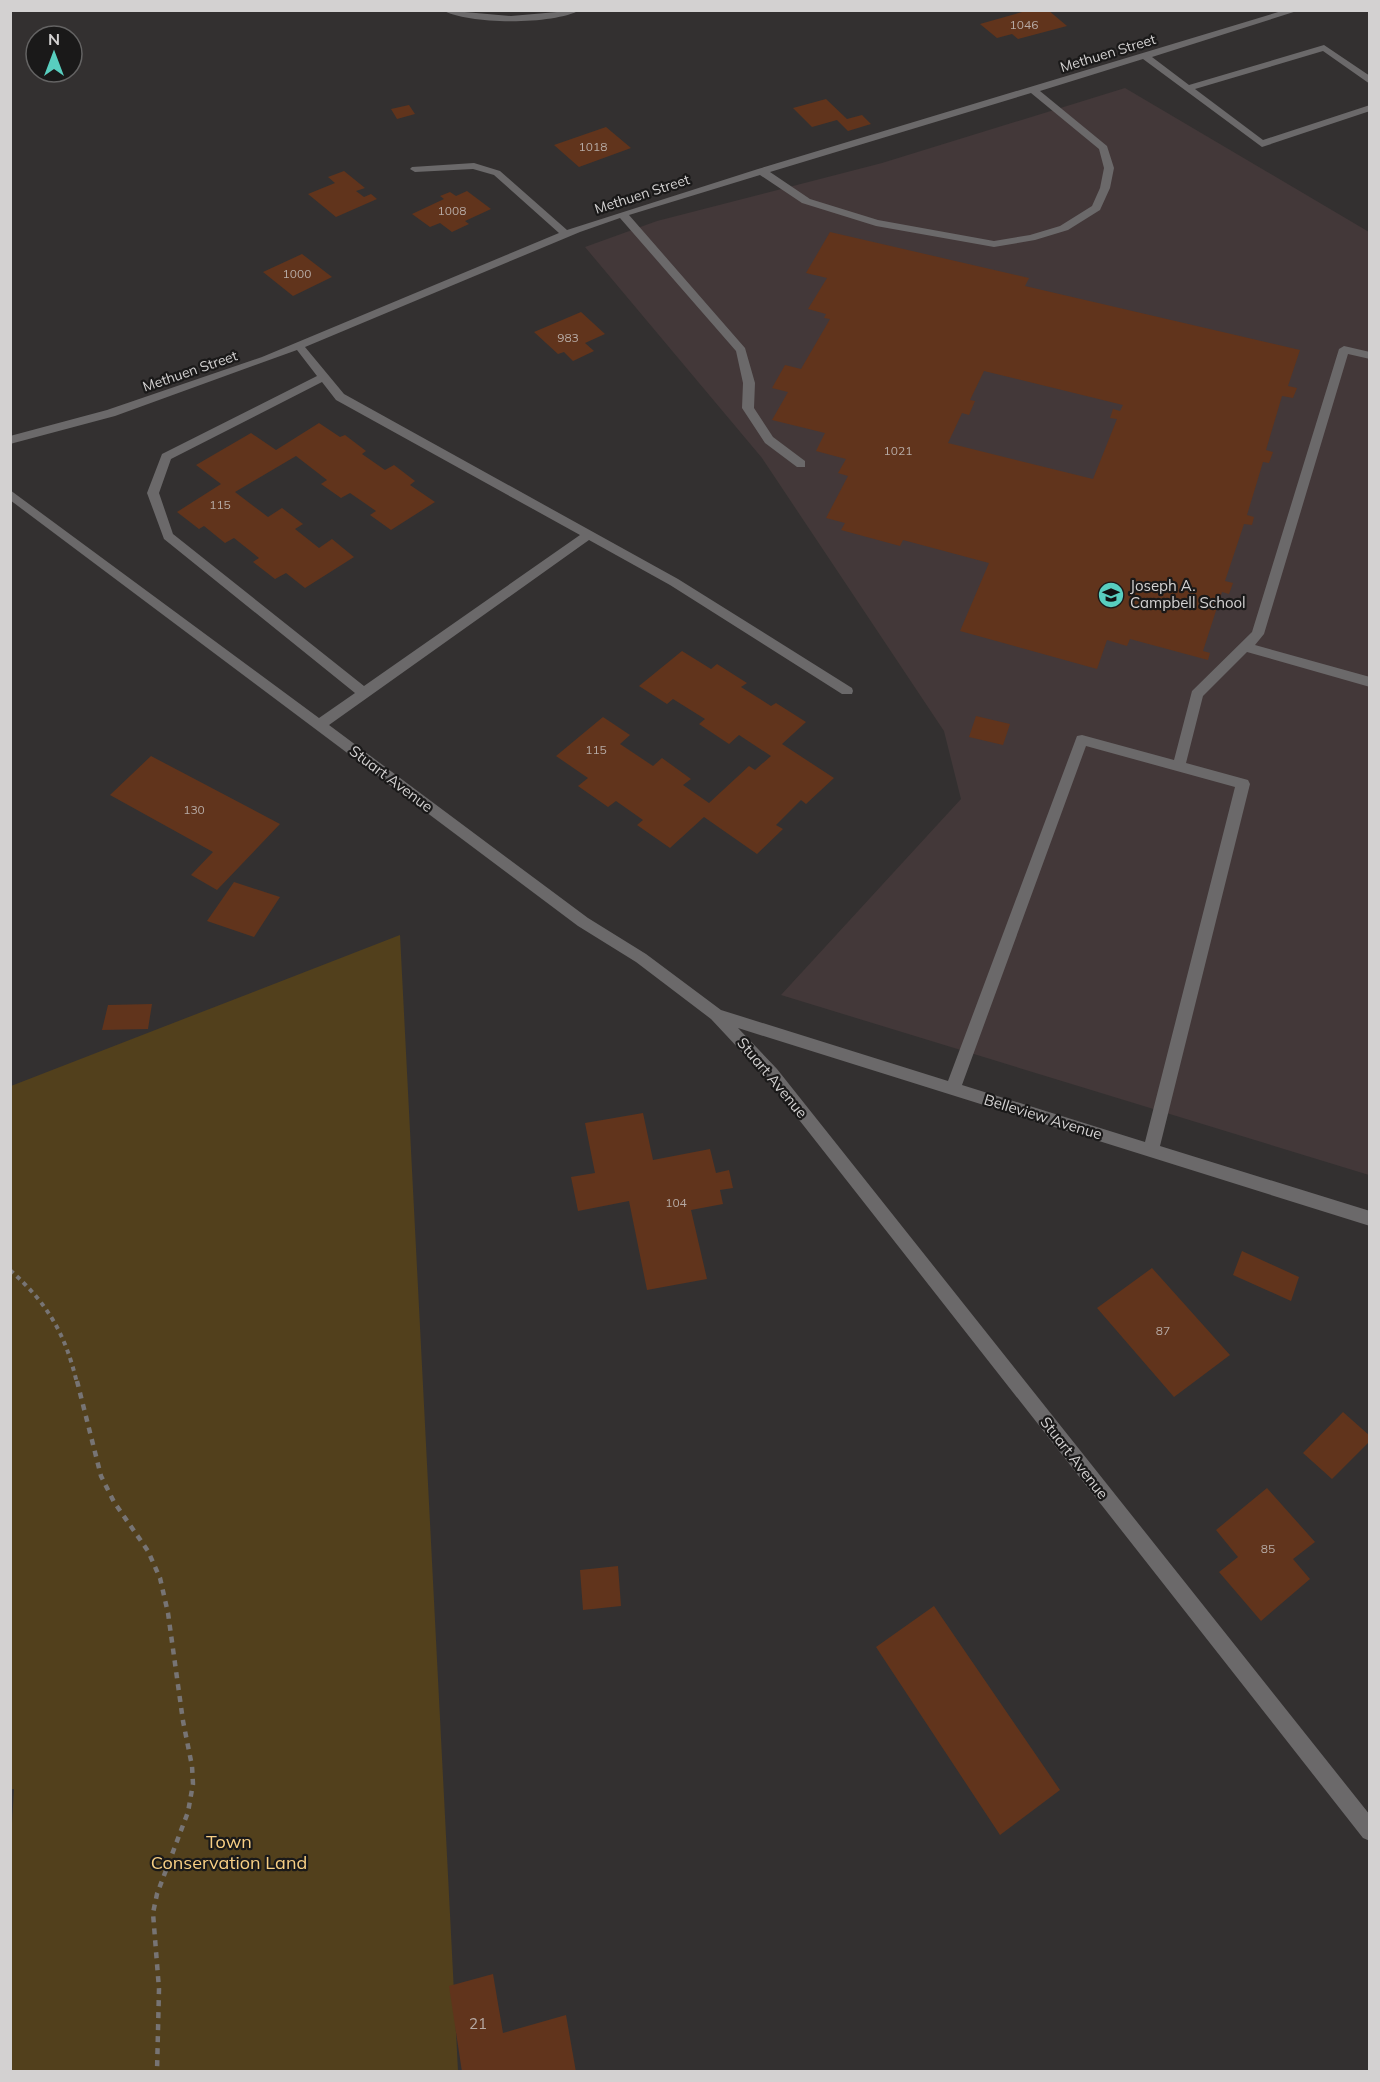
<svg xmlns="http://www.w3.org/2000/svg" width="1380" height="2082" viewBox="0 0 1380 2082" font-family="Mulish,sans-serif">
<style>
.built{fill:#433839}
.green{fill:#52401c}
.building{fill:#61341c;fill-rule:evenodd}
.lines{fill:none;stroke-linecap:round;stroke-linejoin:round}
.path-far1{stroke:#777474;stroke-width:4;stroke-dasharray:4.5 4.5;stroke-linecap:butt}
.path{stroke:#777474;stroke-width:4.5;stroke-dasharray:6 6;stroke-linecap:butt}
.minor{fill:#6b696a;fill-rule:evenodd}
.labels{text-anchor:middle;stroke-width:4.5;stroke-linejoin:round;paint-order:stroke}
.number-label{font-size:12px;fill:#b6aaa4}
.far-street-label{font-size:14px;fill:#d3d1d1;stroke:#1a1919}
.poi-label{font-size:15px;fill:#d3d1d1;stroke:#1a1919;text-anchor:start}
.street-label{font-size:15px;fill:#d3d1d1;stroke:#1a1919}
.near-number-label{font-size:15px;fill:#b6aaa4}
.near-park-label{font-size:18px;fill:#f8cf84;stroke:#1a1919}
</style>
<rect width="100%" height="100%" fill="#333030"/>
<path class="built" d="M1125,88L1369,232V1175L781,995L961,799L944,731L762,458L585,247L657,221L882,163Z"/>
<path class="green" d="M400,935L458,2071H11L10,1857L14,1789H11V1086Z"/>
<path class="building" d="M1029,10H1048L1067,26L1018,39L1012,34L997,38L980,24Z
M826,99L847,119L862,115L871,124L848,131L837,120L812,127L793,108Z
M409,105L415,114L397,119L391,109Z
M606,127L631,148L579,167L554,145Z
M344,171L365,188L356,191L364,197L371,194L377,199L336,217L308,194L335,183L328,177Z
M467,191L491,209L465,221L469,224L452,232L440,223L430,227L412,214L444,199L440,196L450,192L456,196Z
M830,232L1029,278L1025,286L1300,350L1288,386L1297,388L1293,398L1282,396L1266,450L1273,452L1269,463L1263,462L1247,515L1254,517L1252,525L1244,524L1225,581L1233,583L1229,594L1222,592L1203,651L1210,653L1208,660L1130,639L1127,646L1107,640L1097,669L960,631L989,563L903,540L900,546L841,530L845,523L826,518L848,476L838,473L846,459L816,451L825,433L772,420L788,392L772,388L785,365L801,369L830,319L824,318L826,314L808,309L827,278L806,273ZM984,371L1123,405L1120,411L1113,409L1110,418L1117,419L1093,479L948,443L962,413L969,415L975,401L970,400Z
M302,254L332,277L293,296L263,272Z
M581,312L605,334L585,343L594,351L573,361L564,352L558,354L534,332Z
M319,423L340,437L345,435L366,451L362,454L385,470L394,465L415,481L410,485L435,502L391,530L370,515L376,511L350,493L341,498L321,484L327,480L296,456L235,492L268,517L282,508L303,524L295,529L319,548L332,539L354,557L305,588L286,573L275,579L253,562L259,558L234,538L225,543L204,526L199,529L177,512L221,484L196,465L251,433L276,450Z
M682,651L711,669L717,664L747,683L741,687L771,706L776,703L806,722L782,744L834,778L806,804L801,800L776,825L783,829L757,854L704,817L670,848L637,825L643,820L616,801L608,807L578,786L588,778L556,756L603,717L630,735L620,744L653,766L662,758L691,779L683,785L709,803L749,766L755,770L771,756L739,735L729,744L699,724L705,719L673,699L667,704L639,686Z
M976,716L1010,724L1003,745L969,737Z
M151,756L280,824L217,890L191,875L213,852L110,795Z
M234,882L280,897L254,937L207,921Z
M152,1004L148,1029L102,1030L108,1005Z
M643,1113L653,1160L710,1149L716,1173L729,1170L733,1188L720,1190L723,1204L691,1210L707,1279L647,1290L629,1201L578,1211L571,1177L595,1173L585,1123Z
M1242,1251L1299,1277L1291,1301L1233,1275Z
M1152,1268L1230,1355L1174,1397L1097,1308Z
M1343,1412L1370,1436V1441L1332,1479L1303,1453Z
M1267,1488L1315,1542L1293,1559L1310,1579L1261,1621L1219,1572L1238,1557L1216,1530Z
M618,1566L621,1606L583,1610L580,1570Z
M934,1606L1060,1790L1000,1835L876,1647Z
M493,1974L503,2033L566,2015L576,2072H462L449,1986Z"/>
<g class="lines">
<path class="path-far1" d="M10,1270C48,1304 65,1333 77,1383"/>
<path class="path" d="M77,1381L101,1476L114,1502L148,1551L160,1578L168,1613L183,1721L192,1766L193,1784L188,1812L157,1894L153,1913L159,1989L157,2072"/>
<path class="minor" d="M442,10L511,16L580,10C554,25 468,25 442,10Z
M1285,10H1300L1152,57L1189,85L1324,45L1370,76V84L1323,51L1195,89L1263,140L1370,105V111L1262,147L1143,59L1040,91L1107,146L1114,168L1110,188L1100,210L1068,230L1035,240L994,247L876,226L802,203L760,175L629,215L745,348L755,383L754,408L773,437L805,461V467H797L765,443L742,408L743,383L736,351L620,218L580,232L305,347L344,394L678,579L852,688L853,691L852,694H842L670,585L589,540L329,725L588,918L646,954L721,1010L948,1081L1077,736L1082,735L1174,760L1192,691L1252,632L1339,349L1344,346L1370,352V359L1348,354L1264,634L1255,645L1370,677V687L1247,652L1203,696L1186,763L1248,780L1250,784L1160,1146L1370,1211V1226L738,1028L777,1069L1370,1815V1841L1363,1838L767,1079L711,1019L636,962L578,926L10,500V490L319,718L355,693L164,539L147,493L162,454L317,376L297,350L115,416L10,444V436L107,410L262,357L559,233L494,175L473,169L415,172L410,169L412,167L474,163L500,171L567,230L758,169ZM1031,93L1099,149L1104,168L1100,188L1092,206L1060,226L1030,235L994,241L878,220L810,199L770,172ZM322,382L336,400L580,535L364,686L173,534L159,493L171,459ZM1086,746L1235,787L1145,1142L962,1085Z"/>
</g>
<defs>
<g id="school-disc" transform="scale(1.35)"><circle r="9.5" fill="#58cebf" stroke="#1a1919"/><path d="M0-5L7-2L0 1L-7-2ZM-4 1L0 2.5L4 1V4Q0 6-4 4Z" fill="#111"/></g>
</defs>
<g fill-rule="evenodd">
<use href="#school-disc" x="1111" y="595"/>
</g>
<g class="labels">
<g class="number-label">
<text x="1024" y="29">1046</text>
<text x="593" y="151">1018</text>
<text x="452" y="215">1008</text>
<text x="297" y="278">1000</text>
<text x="568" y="342">983</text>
<text x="898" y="455">1021</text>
<text x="220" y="509">115</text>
<text x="596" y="754">115</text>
<text x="194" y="814">130</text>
<text x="676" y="1207">104</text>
<text x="1163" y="1335">87</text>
<text x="1268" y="1553">85</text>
</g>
<g class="far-street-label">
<text transform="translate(1108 53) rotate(-17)" y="5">Methuen Street</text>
<text transform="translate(642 194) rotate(-18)" y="5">Methuen Street</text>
<text transform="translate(190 371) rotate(-19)" y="5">Methuen Street</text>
</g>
<g class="poi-label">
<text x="1130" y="591">Joseph A.<tspan x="1130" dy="17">Campbell School</tspan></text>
</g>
<g class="street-label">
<text transform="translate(391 779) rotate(37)" y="5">Stuart Avenue</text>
<text transform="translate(772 1078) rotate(50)" y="5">Stuart Avenue</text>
<text transform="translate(1043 1117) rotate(17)" y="5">Belleview Avenue</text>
<text transform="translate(1074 1458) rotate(52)" y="5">Stuart Avenue</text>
</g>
<g class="near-number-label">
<text x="478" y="2029">21</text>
</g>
<g class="near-park-label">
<text x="229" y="1848">Town<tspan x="229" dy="21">Conservation Land</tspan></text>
</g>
</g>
<rect width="1380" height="2082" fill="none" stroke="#d3d1d1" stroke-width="24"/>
<g transform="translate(54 54)"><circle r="28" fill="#1a1919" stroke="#646363" stroke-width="1.5"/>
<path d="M0-4.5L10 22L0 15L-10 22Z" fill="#58cebf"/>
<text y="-9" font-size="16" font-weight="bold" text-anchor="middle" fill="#d3d1d1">N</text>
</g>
</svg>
